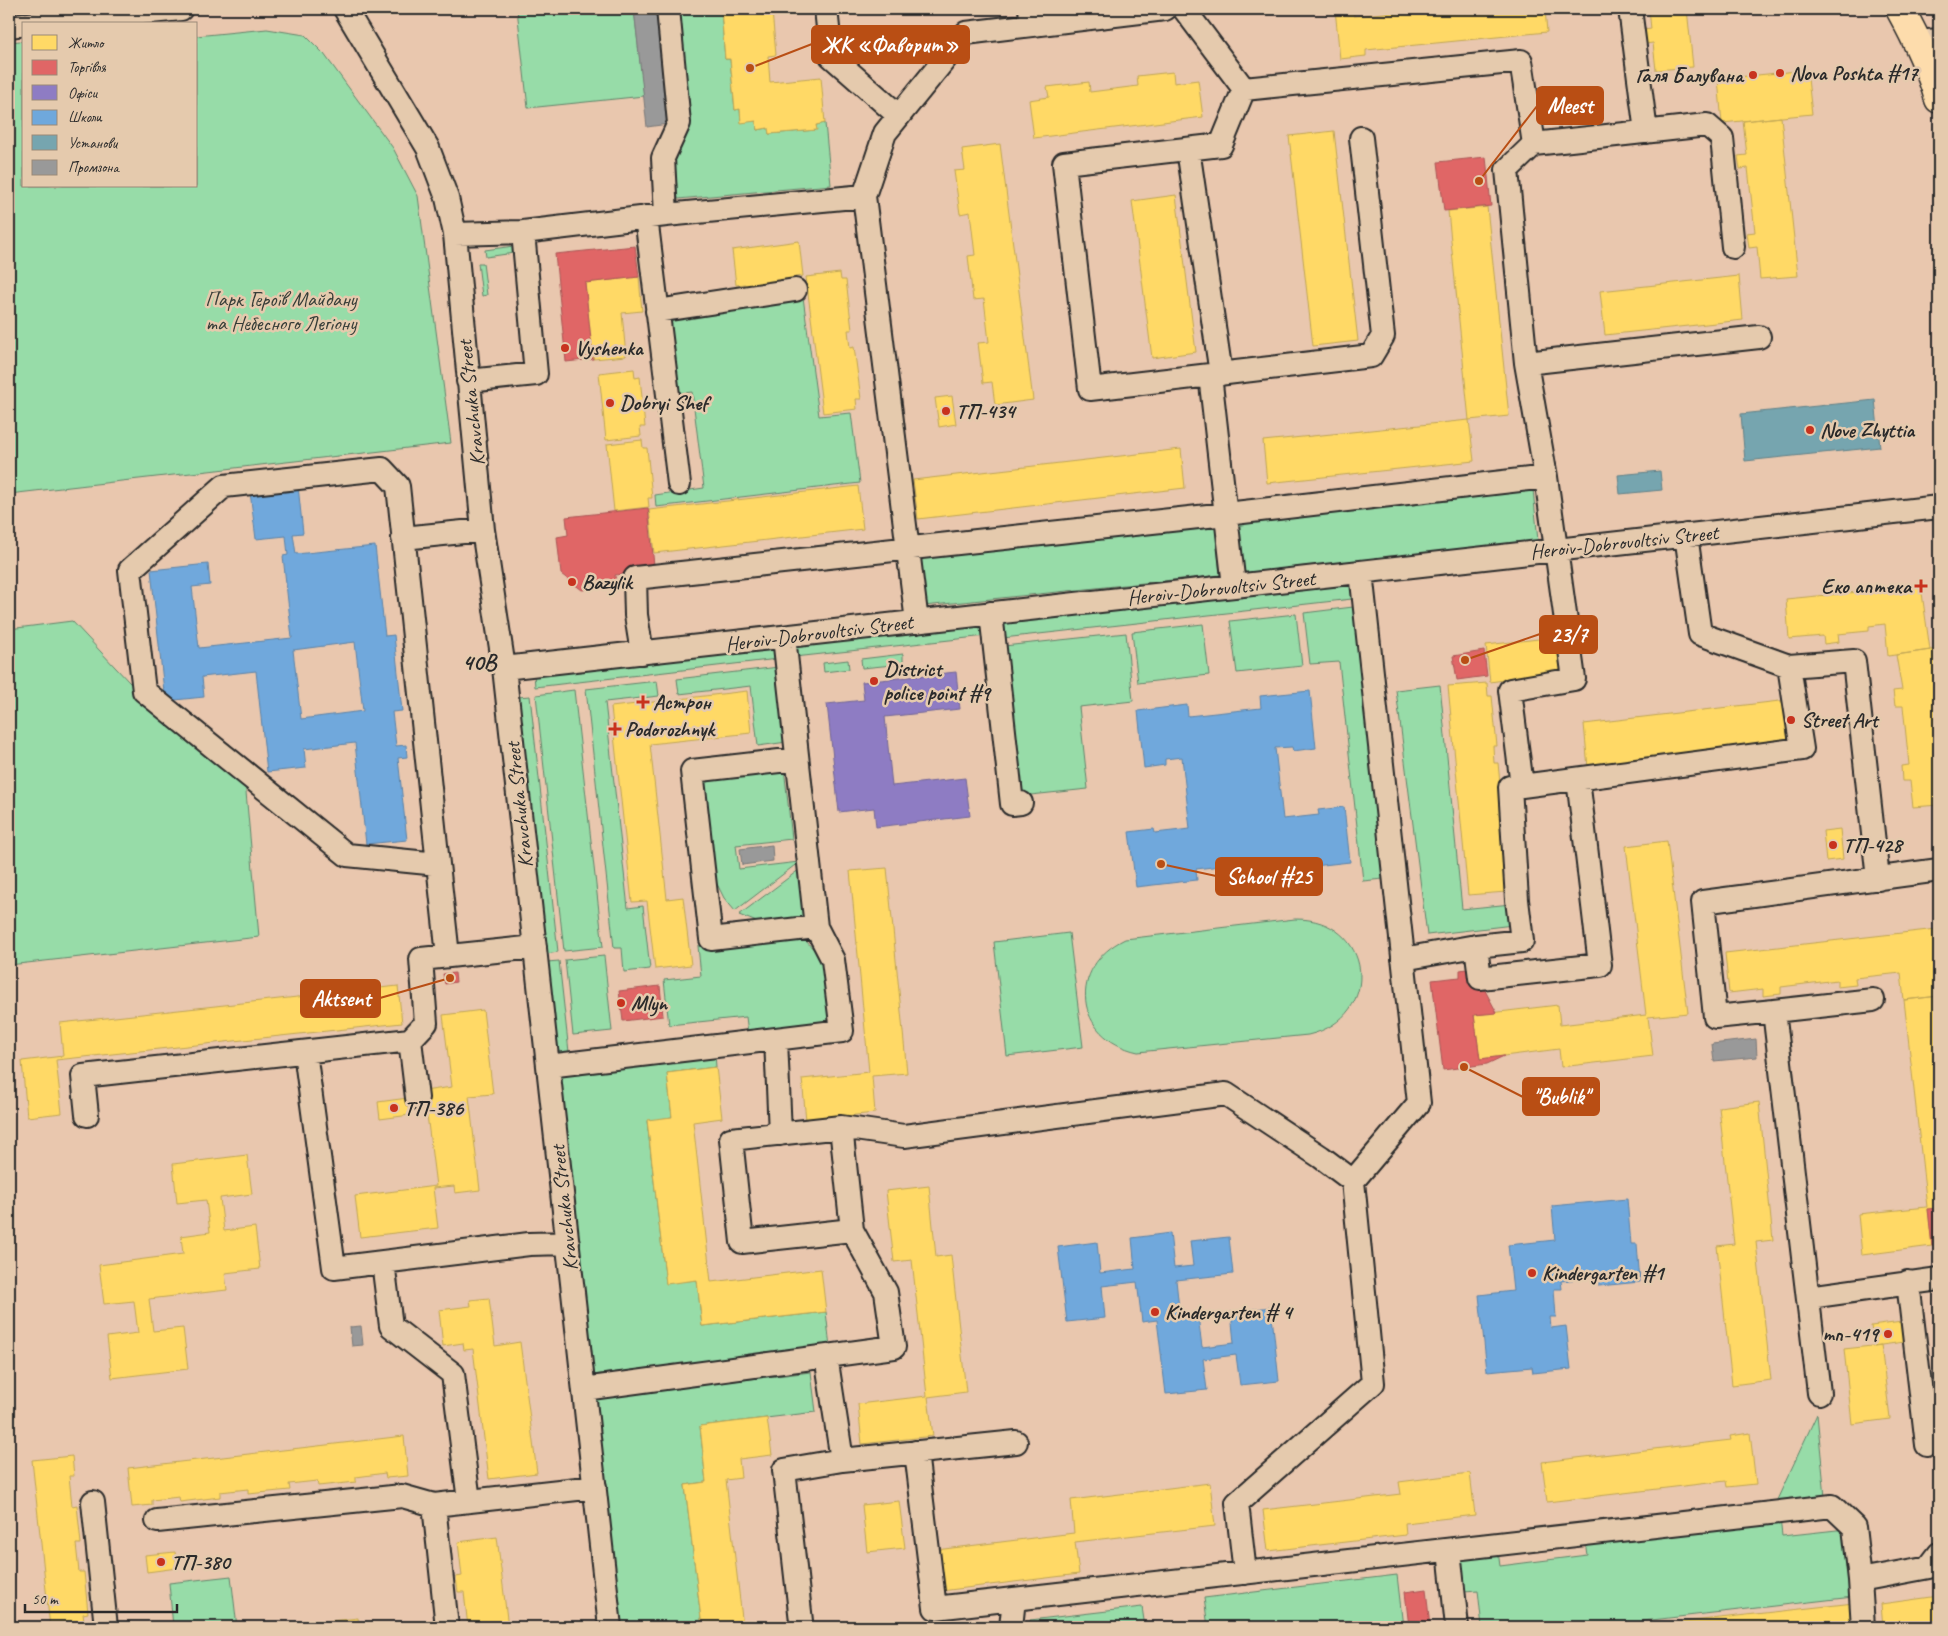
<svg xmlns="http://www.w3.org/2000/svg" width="1948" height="1636" viewBox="0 0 1948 1636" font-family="Caveat,sans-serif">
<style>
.green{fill:#97dca8;stroke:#61846a}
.homes{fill:#ffd966;stroke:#bfa554}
.shops{fill:#e06666;stroke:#aa5454}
.offices{fill:#8e7cc3;stroke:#706495}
.schools{fill:#6fa8dc;stroke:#5b82a7;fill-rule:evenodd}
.public{fill:#76a5af;stroke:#608087}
.industry{fill:#999;stroke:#787878}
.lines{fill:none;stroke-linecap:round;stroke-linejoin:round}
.minor-casing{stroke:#2b2b2b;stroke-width:26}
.major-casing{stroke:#2b2b2b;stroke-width:31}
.minor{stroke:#e5caad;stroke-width:22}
.major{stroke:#fddcac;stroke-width:28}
.poi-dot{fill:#c8321e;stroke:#e5caad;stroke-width:2}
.labels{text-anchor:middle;stroke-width:5;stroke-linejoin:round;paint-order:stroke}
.poi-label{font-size:21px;font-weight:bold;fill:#2b2b2b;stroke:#e5caad;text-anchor:start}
.park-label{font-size:21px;fill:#363d38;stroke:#e5caad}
.street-label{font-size:21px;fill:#2b2b2b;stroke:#e5caad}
.quarter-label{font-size:24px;font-weight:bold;fill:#2b2b2b;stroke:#e5caad}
.leader{fill:none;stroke:#b94e14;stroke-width:2}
.callout-dot{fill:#b94e14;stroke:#e5caad;stroke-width:2}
.callout{fill:#b94e14;stroke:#b94e14;stroke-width:2}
.callout-label{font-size:22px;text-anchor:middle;font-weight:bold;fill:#fff}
</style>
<rect width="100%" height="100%" fill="#e9c7ae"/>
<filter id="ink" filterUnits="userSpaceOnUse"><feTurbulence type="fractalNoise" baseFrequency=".02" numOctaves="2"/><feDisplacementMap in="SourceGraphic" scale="10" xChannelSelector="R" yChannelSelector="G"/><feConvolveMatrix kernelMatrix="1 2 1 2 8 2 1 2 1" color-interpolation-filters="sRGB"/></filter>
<g filter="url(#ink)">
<path class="green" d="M517,9H634L644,96L528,108Z
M677,9H721L725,59H730L735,110L740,109L741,122L756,121L757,130L768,128L769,134L816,130V125L825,123L831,185L678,199L674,154Z
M267,29L305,35L324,54L393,148L418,196L451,443L9,494V42L20,41L24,44V186H196V36Z
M521,245V252L486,257L485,250Z
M478,263H483L487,295L482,296Z
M803,297L819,416L851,413L860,483L656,507L655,495L704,488L692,392L674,394L665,316Z
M1533,489L1538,541L1242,573L1237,520Z
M1215,522L1220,575L924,606L919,553Z
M1350,582L1352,599L1003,638L1001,621Z
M1353,607L1383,879L1363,881L1339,662L1310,664L1304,613Z
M1296,614L1302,666L1237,673L1230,621Z
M72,621L144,698L245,781L259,937L9,965V629Z
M985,623L986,636L795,657L794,645Z
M1203,624L1209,675L1138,683L1132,632Z
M1126,633L1133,701L1079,707L1088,789L1021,796L1004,646Z
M777,647L778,659L535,687L534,674Z
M903,654V664L862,668L861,659Z
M848,660L849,669L824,672L823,663Z
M779,667L787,742L758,746L751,686L679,694L677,679Z
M657,681L659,696L605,702L628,908L643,906L650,969L624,972L622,948H614L586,689Z
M1440,685L1462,909L1511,904L1513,925L1427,935L1396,690Z
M574,690L603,947L564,951L536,695Z
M530,696L558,952L546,954L517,697Z
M784,768L792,839L736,845L739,869L799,862L735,911L724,898L714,878L703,777Z
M800,869L805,919L762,924L739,915Z
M1295,919C1373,918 1385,1017 1308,1035L1138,1052C1074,1038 1067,967 1125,939Z
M1069,933L1083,1047L1007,1056L994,942Z
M800,935L827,963L833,1024L748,1033L746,1017L669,1025L664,980L701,976L698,946Z
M604,956L612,1031L573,1035L565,960Z
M559,961L569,1052L557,1054L547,962Z
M715,1054L716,1067L667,1073L672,1117L647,1121L666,1283L697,1280L702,1326L826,1312L830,1347L592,1375L557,1072Z
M811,1372L816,1412L700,1426L706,1482L685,1485L702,1627H621L595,1397Z
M1817,1414L1825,1497L1776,1502Z
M1780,1518L1782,1536L1846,1529L1853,1597L1643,1621V1627H1482L1478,1590L1464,1591L1460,1555L1498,1551L1500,1566L1587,1555L1585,1541Z
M1397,1575L1403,1627H1208L1204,1598Z
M231,1576L237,1627H173L169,1583Z
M1142,1607L1145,1627H1031L1030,1620Z"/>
<path class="homes" d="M721,9H764V12L772,11L776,55L768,56L770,82L821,77L825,123L816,125L817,130L769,134L768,128L757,130L756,121L741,123L740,109L735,110L730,59H725Z
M1335,9H1353L1354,16L1422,9H1545L1547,32L1366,50V56L1340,59Z
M1649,9H1687L1693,67L1656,70L1653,43L1645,44L1644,30L1651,29Z
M1807,70L1812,114L1722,123L1718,79Z
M1173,72L1174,83L1198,80L1203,117L1034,138L1029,100L1049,97L1047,87L1089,82L1090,92L1138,86L1137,76Z
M1781,117L1798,276L1760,279L1757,247L1749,248L1747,233L1755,232L1748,168L1740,169L1738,156L1747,155L1743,121Z
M1334,131L1358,341L1313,346L1289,136Z
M1000,144L1033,400L995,405L992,382L983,383L978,343L989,342L984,299L973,300L968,256L975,255L970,212L960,214L954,171L965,170L962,149Z
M1176,195L1196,352L1152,358L1132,201Z
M1487,207L1509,416L1469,420L1448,211Z
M799,241L803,276L795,277V282L746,288L745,284L736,285L732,250Z
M840,273L841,280H846L852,330H848L850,348L854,347L861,399H856L857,409L823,413L806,277Z
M1739,276L1743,320L1605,335L1600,291Z
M639,277L642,311L622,313L626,356L593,359L585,283Z
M634,369L635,378L640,377L645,427H640L641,436L606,440L599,373Z
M952,396L956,424L939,427L935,398Z
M1469,420L1474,461L1267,483L1263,441Z
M642,440L643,448H647L652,498H648L649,507L614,511L607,444Z
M1181,449L1185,488L918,519L913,480Z
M858,486L863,529L654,553L649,510Z
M1921,586L1930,650L1888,656L1885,624L1869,626V631L1838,634L1839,642L1824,644L1823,636L1789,639L1786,599Z
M1556,637L1561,673L1504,683V680L1490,682L1486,645Z
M1938,649L1939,805L1913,807L1910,781H1902L1901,766L1909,765L1903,706H1895L1893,691L1902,690L1896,655Z
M1487,683L1488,696H1492L1497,746H1493L1494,763H1498L1503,814H1499L1501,832L1505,831L1506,892L1468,895L1448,686Z
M747,691L751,733L650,744L667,899L683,897L691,965L655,969L647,901L632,902L611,707Z
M1788,700L1793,741L1588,768L1584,724Z
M1840,829L1843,859L1826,861L1823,831Z
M1667,841L1688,1013L1648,1017L1653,1056L1561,1067L1559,1049L1480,1059L1474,1015L1558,1005L1560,1025L1646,1015L1626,846Z
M887,868L907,1073L872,1076L875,1113L806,1120L802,1079L869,1072L850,871Z
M1937,929L1939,951V996L1904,1000L1901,973L1855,978L1856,985L1837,987V980L1781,987V994L1763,996V989L1729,993L1725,953Z
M398,986L402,1023L56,1060L62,1113L27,1117L22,1061L63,1056L60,1023Z
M1939,996V1208L1928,1209L1932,1246L1862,1255L1858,1214L1927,1207L1904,1000Z
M483,1010L493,1094L469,1096L480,1190L455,1193L454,1186L433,1188L438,1228L360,1237L355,1196L436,1186L424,1091L452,1087L443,1015Z
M716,1067L722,1118L693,1122L711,1282L821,1269L826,1312L702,1326L697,1280L666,1284L647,1120L672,1117L667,1073Z
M408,1098L410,1115L380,1119L378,1102Z
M1759,1102L1773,1240L1756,1242L1771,1380L1732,1385L1717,1246L1734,1244L1719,1107Z
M247,1155L252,1194L220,1198L224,1231L255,1227L260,1269L225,1273L227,1290L149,1299L153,1331L183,1328L188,1369L112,1378L107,1337L138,1333L134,1301L104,1304L99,1265L183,1254L181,1236L210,1232L206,1200L177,1203L173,1164Z
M929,1186L936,1257L951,1255L966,1392L928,1397L933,1436L862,1444L858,1404L927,1396L912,1260L894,1262L886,1191Z
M489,1298L495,1346L520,1342L537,1473L489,1479L473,1349L464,1350L463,1343L443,1346L439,1310L471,1306L470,1300Z
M1902,1322L1904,1342L1874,1346L1871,1326Z
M1881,1345L1890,1419L1852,1424L1844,1349Z
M767,1418L772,1455L739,1459L741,1478L726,1480L743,1627H702L685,1485L706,1482L700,1426Z
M1750,1433L1756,1484L1727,1487L1726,1481L1547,1502L1542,1462L1731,1440L1730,1436Z
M404,1436L408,1476L386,1478L385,1473L371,1475L356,1477V1482L318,1486L317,1481L289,1484L290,1490L248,1494V1489L220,1492V1497L180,1502L179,1497L152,1500V1505L132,1507L128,1468Z
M72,1456L74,1476H69L72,1506L77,1505L81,1544H76L79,1572H84L88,1613L83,1614L85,1627H50L32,1460Z
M1470,1473L1475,1515L1405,1523L1406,1535L1268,1551L1263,1510L1401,1494L1399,1482Z
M1210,1483L1215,1526L1075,1542L1079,1574L941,1591L936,1550L1074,1533L1071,1500Z
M899,1501L905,1548L867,1552L862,1505Z
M497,1537L508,1627H468L464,1592H458L456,1577L462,1576L458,1542Z
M175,1552L177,1568L147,1572L145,1555Z
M1939,1596V1627H1883L1881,1604Z
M1854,1603L1857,1627H1648V1626Z
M358,1618L359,1627H313V1623Z"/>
<path class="shops" d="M1486,157L1491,206L1444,211L1438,162Z
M635,246L639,277L585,283L593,359L566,362L555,254Z
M648,508L654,565L635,573L615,575L616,586L582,590L561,574L557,537L568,535L566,517Z
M1484,651L1487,676L1457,680L1453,656Z
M1473,968L1497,1013L1474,1015L1480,1059L1504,1056L1487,1064L1443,1070L1432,980L1460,977V970Z
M455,973L456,982L445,984L443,974Z
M660,986L663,1016L623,1021L619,991Z
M1939,1208V1246H1932L1928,1209Z
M1426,1589L1430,1627H1409L1405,1592Z"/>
<path class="offices" d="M956,672L960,709L885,717L892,786L965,778L970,816L876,827L874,808L839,812L827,704L864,700L862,682Z"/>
<path class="schools" d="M298,486L303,533L293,534L296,554L375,546L385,636L394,635L402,711L392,712L396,746L406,745L407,757L398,758L407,840L366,844L355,743L304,749L306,768L267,772L256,671L202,677L204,697L165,701L151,570L208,564L210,585L192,587L199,648L292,638L283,556L288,555L286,536L256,539L250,492ZM355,642L363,711L301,719L293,650Z
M1310,691L1316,748L1293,751L1292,747L1275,748L1283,819L1319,815L1318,810L1344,807L1350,862L1287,869L1285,858L1196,869L1197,880L1136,887L1129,832L1154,829L1155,833L1190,829L1182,757L1165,759V765L1144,768L1138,711L1187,705L1188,716L1261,708L1260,696Z
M1627,1199L1631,1244H1637L1640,1282L1599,1286L1598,1271L1588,1272V1278L1561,1281L1562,1289H1554L1556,1317H1550L1551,1328L1566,1326L1571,1369L1533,1373L1532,1367L1487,1371L1479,1295L1513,1291L1508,1245L1555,1240L1552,1206Z
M1170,1233L1174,1268L1193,1266L1190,1241L1229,1237L1233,1274L1176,1280L1180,1318L1198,1316L1202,1347L1234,1343L1231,1312L1271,1307L1279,1381L1240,1385L1236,1355L1203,1359L1207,1390L1166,1394L1157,1320L1142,1322L1137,1282L1102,1286L1105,1318L1067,1322L1058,1247L1097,1242L1100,1273L1135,1269L1132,1238Z"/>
<path class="public" d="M1875,400L1880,447L1745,461L1741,414Z
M1660,471L1662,490L1620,494L1618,475Z"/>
<path class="industry" d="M634,9H656L668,124L647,127Z
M772,845L773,861L742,865L740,849Z
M1756,1039L1757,1057L1714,1061L1712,1044Z
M361,1326L363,1345L352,1346L350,1327Z"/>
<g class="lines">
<g class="minor-casing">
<path id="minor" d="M345,9L428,148L447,198L455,234L483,530L504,668L610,1627
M826,9L831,56L899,116
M1030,9L1032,25L1165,9
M1184,9L1244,89L1521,61L1534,144L1507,170L1526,363L1546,477
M1630,9L1646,132
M29,24L181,9
M9,26L24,24
M1917,42L1939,40
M1534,144L1707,125L1722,138L1733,247
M1188,149L1221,374
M864,196L917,622
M666,215L663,158L679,123L668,9
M646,217L679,484
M455,234L523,232L666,215L864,196L885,133L966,33L1032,25
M657,311L795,290
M1526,363L1759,337
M1210,375L1371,356L1383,336L1361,138
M468,381L536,374L523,232
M382,469L398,486L438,864L347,855L144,691L130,570L224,486Z
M1686,535L1700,634L1789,666L1854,661L1878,879
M403,538L483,530
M1234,586L1210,375L1090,389L1064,163L1221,145L1244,89
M991,613L1012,804L1021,803
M642,653L636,615L635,578L1226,514L1546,477L1574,679L1510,690L1522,786L1802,749L1789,666
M504,668L1939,507
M797,759L692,771L711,939L816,927
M438,864L448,956
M1476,946L1522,941L1517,900L1510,787L1522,786
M1403,959L1476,946L1480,978L1600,965L1578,779
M1774,1011L1715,1017L1703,902L1939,870
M776,1039L780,1134
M410,1040L417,1098
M305,1052L334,1268L529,1244L568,1243
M548,1066L842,1031L833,960L816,927L784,637
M87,1115L83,1076L410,1040L426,1023L421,959L535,947
M841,1127L852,1230L742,1242L731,1139L841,1127L904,1136L1226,1094L1321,1157L1353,1181L1419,1103L1361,572
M383,1262L391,1326L453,1374L469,1501
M1908,1282L1927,1445
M1809,1297L1939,1279
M826,1356L842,1460
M584,1389L894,1347L886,1292L852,1230
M1819,1393L1774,1011L1873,1000
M916,1452L935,1608L1014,1599
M93,1502L106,1627
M434,1505L447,1627
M157,1521L402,1496L434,1505L595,1487
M1449,1550L1457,1627
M1245,1573L1237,1503L1373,1383L1353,1181
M1860,1580L1929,1567L1939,1554
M801,1621L784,1470L842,1460L1016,1442
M1011,1627L1014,1599L1832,1506L1854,1527L1860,1580L1863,1627"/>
</g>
<g class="major-casing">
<path id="major" d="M1900,9C1916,38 1930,67 1939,99"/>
</g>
<use href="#minor" class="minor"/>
<use href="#major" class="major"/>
</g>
</g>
<g class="poi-dot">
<circle cx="1780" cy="73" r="5"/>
<circle cx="1753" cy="75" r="5"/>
<circle cx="565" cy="348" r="5"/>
<circle cx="610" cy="403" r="5"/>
<circle cx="946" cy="411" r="5"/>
<circle cx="1810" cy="430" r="5"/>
<circle cx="572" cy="582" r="5"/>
<path d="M1918.5 578.5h5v5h5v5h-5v5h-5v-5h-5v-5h5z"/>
<circle cx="874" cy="681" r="5"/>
<path d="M640.5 694.5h5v5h5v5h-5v5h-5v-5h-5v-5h5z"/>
<circle cx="1791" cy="720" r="5"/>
<path d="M612.5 721.5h5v5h5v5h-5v5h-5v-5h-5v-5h5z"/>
<circle cx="1833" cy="845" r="5"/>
<circle cx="621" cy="1003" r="5"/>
<circle cx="394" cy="1108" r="5"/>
<circle cx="1532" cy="1273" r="5"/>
<circle cx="1155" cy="1312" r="5"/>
<circle cx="1888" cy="1334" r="5"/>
<circle cx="161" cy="1562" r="5"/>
</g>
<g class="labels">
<g class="poi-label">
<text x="1790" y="80">Nova Poshta #17</text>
<text x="1743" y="82" text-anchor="end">Галя Балувана</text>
<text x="575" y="355">Vyshenka</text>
<text x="620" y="410">Dobryi Shef</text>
<text x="956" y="418">ТП-434</text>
<text x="1820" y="437">Nove Zhyttia</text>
<text x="582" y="589">Bazylik</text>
<text x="1911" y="593" text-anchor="end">Еко аптека</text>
<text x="884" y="676">District<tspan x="884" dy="24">police point #9</tspan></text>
<text x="653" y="709">Астрон</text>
<text x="1801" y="727">Street Art</text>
<text x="625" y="736">Podorozhnyk</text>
<text x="1843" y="852">ТП-428</text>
<text x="631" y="1010">Mlyn</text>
<text x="404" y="1115">ТП-386</text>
<text x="1542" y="1280">Kindergarten #1</text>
<text x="1165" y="1319">Kindergarten # 4</text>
<text x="1878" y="1341" text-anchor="end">тп-419</text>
<text x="171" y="1569">ТП-380</text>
</g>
<g class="park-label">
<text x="281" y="306">Парк Героїв Майдану<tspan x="281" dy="24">та Небесного Легіону</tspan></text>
</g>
<g class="street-label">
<text transform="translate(471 403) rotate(-96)" y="7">Kravchuka Street</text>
<text transform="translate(1624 542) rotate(-6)" y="7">Heroiv-Dobrovoltsiv Street</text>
<text transform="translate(1221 588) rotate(-6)" y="7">Heroiv-Dobrovoltsiv Street</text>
<text transform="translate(819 633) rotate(-7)" y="7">Heroiv-Dobrovoltsiv Street</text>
<text transform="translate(519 805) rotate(-96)" y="7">Kravchuka Street</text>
<text transform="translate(564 1208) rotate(-96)" y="7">Kravchuka Street</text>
</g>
<g class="quarter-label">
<text x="479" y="670">40B</text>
</g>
</g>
<path class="leader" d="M750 68L812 44M1479 181L1537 106M1465 660L1540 634M1161 864L1216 876M450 978L380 998M1464 1067L1523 1097"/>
<g class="callout-dot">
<circle cx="750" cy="68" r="5"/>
<circle cx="1479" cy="181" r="5"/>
<circle cx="1465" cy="660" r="5"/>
<circle cx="1161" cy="864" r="5"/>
<circle cx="450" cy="978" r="5"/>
<circle cx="1464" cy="1067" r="5"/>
</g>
<g class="callout">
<rect x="812" y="26" width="157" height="37" rx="5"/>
<rect x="1537" y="87" width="66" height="37" rx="5"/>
<rect x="1540" y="616" width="57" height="37" rx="5"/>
<rect x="1216" y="858" width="106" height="37" rx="5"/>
<rect x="301" y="980" width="79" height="37" rx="5"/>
<rect x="1523" y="1078" width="76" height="37" rx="5"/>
</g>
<g class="callout-label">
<text x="890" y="52">ЖК «Фаворит»</text>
<text x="1570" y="113">Meest</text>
<text x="1569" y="642">23/7</text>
<text x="1269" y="884">School #25</text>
<text x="341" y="1006">Aktsent</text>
<text x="1561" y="1104">"Bublik"</text>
</g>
<rect width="1948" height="1636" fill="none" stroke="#e5caad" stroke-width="30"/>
<rect x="15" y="15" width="1918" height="1606" fill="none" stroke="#2b2b2b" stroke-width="2" filter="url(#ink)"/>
<rect x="22" y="22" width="175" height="165" fill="#e5caad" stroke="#9b8a79"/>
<rect x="32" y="35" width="25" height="15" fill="#ffd966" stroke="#9b8a79"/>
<text x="68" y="48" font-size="15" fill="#2b2b2b">Житло</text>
<rect x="32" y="60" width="25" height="15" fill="#e06666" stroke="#9b8a79"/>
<text x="68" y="72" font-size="15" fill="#2b2b2b">Торгівля</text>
<rect x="32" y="85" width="25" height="15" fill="#8e7cc3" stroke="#9b8a79"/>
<text x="68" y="98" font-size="15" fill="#2b2b2b">Офіси</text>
<rect x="32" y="110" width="25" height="15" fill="#6fa8dc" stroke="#9b8a79"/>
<text x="68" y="122" font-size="15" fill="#2b2b2b">Школи</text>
<rect x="32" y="135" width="25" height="15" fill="#76a5af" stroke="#9b8a79"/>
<text x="68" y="148" font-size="15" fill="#2b2b2b">Установи</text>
<rect x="32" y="160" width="25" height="15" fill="#999999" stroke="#9b8a79"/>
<text x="68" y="172" font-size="15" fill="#2b2b2b">Промзона</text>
<path d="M25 1604v8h152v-8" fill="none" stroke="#2b2b2b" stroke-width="2.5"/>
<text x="32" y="1604" font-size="15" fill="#2b2b2b" stroke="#e5caad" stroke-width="4" paint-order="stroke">50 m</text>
</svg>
